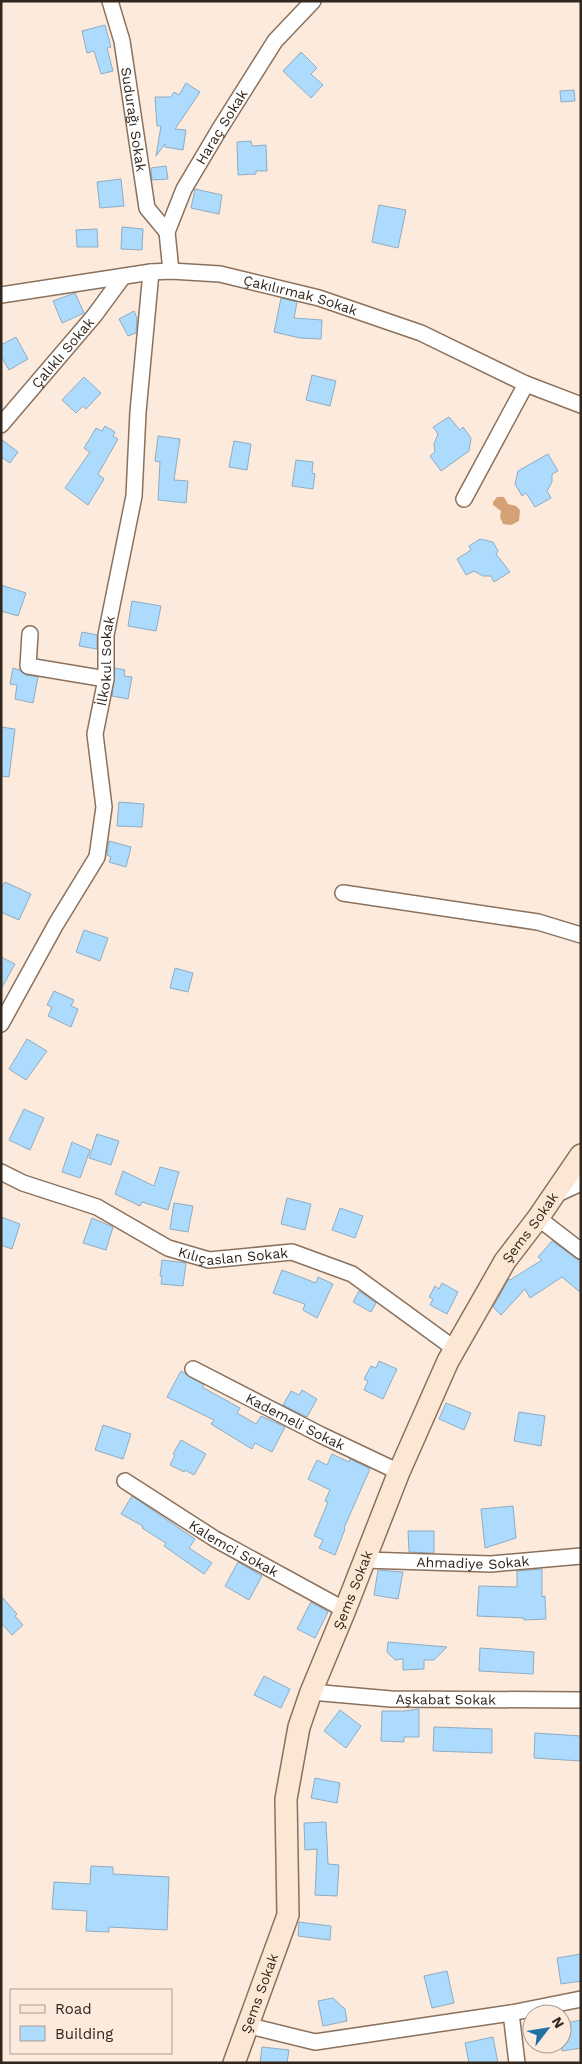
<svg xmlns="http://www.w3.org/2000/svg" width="582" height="2064" viewBox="0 0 582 2064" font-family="'Work Sans',sans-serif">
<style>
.water{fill:#d5a276}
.building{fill:#acdbfd;stroke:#90acc2}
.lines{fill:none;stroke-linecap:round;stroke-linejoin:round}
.street-casing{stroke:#8b715c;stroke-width:18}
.secondary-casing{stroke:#8b715c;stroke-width:24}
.street{stroke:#fff;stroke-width:15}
.secondary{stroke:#fce7d5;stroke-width:21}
.labels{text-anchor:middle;stroke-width:4;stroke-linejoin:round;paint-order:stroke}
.street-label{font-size:14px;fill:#31261d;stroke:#fceadc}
</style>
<rect width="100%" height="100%" fill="#fceadc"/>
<path class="water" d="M497,497H504L508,504L516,506L520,510L519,521L511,525L503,524L500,517L501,511L493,505V502Z"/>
<path class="building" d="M105,25L111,47L107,48L113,71L101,74L94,51L87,53L82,31Z
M301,52L317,68L311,74L323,85L311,98L283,71Z
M186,83L200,92L175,129L186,130L183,150L165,147V144L156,156L161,126H157L155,97H171L174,92L179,95Z
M574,90L575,101L561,102L560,91Z
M251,141L252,146L266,145L267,171H256V174L238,175L237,142Z
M166,166L168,179L152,180L151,168Z
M121,179L124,206L100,208L97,182Z
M195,189L222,195L219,214L191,208Z
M379,205L406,210L398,248L372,242Z
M122,227L143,229L142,250L121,249Z
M97,229L98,247H77L76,230Z
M75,293L84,313L62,323L53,301Z
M281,298L297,302L294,318L322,320L321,339L300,338L274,332Z
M134,311L137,318L136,333L128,336L119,319Z
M16,337L28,359L9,370L1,356V345Z
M312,375L336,381L330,406L306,400Z
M84,377L101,393L86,409L83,406L76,413L62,400Z
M449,417L460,430L463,427L471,438L469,451L441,471L430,456L435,452L434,444L438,434L433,427Z
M105,426L115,432L113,436L118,439L98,474L104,479L88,505L65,488L90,452L84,448L96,428L102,431Z
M158,436L180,439L174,480L188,481L186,503L158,500L160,462L155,461Z
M1,439L18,452L10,463L1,457Z
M234,441L251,444L247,470L229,467Z
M548,454L558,471L552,474V482L547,491L551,498L535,507L526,493L522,496L515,484L518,471Z
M296,460L313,462L312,473L315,474L313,489L292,486Z
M480,539L493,542L498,551L496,554L510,572L494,582L491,576H483L474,571L466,575L457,559L471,550L469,546Z
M1,585L26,593L18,616L1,611Z
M132,601L161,606L156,631L128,626Z
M82,632L97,635V649L79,646Z
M13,668L19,670L26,675L38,677L33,703L15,699L17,685L10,684Z
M115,668L125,670L124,676L132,677L128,699L112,696Z
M1,727L15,729L9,777L1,776Z
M119,802L144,804L142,827L117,826Z
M109,841L131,847L126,867L109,862L111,857L107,855Z
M5,882L31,894L19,920L1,912V889Z
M84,930L108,938L100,961L76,952Z
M1,957L15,964L1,989Z
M175,968L193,973L188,992L170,988Z
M54,991L74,1000L71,1006L78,1009L71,1027L48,1016L52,1007L47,1005Z
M27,1039L47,1051L26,1080L9,1069Z
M24,1109L44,1118L30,1150L9,1140Z
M97,1134L119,1141L111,1165L89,1158Z
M72,1142L90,1150L80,1178L62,1172Z
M160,1167L179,1172L168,1210L142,1202L140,1206L115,1194L123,1171L154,1186Z
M287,1198L311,1204L305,1230L281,1224Z
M174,1203L193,1206L188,1232L170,1229Z
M340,1208L363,1216L355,1238L332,1230Z
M1,1217L20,1224L12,1249L1,1245Z
M92,1218L113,1227L106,1250L83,1243Z
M552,1241L581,1262V1293L562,1277L530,1298L525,1289L501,1315L493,1307L509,1279L510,1280L542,1260L538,1257Z
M162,1260L186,1263L183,1286L161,1284L162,1276H160Z
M282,1270L316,1283L318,1277L333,1284L317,1318L303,1310L305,1304L273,1293Z
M442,1283L458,1292L447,1314L430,1305L433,1299L429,1297L435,1286L439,1289Z
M359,1291L376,1303L371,1312L353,1302Z
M379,1361L397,1369L383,1399L364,1390L368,1381L364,1379L371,1366L376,1368Z
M181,1371L204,1385L202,1387L240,1408L237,1413L256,1424L261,1416L285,1427L272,1452L255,1443L252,1449L211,1424L214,1420L167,1397Z
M302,1390L317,1399L307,1417L283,1405L291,1391L299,1395Z
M446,1403L471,1413L464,1430L439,1419Z
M519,1412L545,1416L541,1446L514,1441Z
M103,1425L131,1434L123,1459L95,1450Z
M181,1440L206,1454L194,1475L185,1470L184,1472L170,1465L175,1455L173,1454Z
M332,1454L349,1462L350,1459L370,1469L344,1528L345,1529L335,1555L319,1548L323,1540L314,1536L328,1502L325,1501L330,1490L308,1479L317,1460L327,1465Z
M132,1496L195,1539L189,1548L212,1563L204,1574L164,1546L166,1543L142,1528L143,1526L121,1514Z
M513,1506L516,1538L485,1548L481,1509Z
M408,1531H434V1553L409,1552Z
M238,1562L262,1576L249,1600L225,1586Z
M542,1569V1597L545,1596L546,1619L524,1620V1618L477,1616L479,1586L517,1587V1571Z
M378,1570L403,1572L398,1599L374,1595Z
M1,1596L17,1614L15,1616L23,1625L12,1635L1,1623Z
M311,1602L328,1612L315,1638L297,1629Z
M388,1642L447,1647L434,1660H424V1669L403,1670V1659L395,1660L387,1652Z
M480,1648L534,1652L533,1674L479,1671Z
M264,1676L290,1689L281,1708L254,1695Z
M419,1709V1737H404V1742L381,1741L382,1711H404Z
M340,1710L361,1726L346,1748L324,1731Z
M434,1727L492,1729V1753L433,1751Z
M535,1733L581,1736V1761L534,1758Z
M315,1778L340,1783L337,1803L311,1798Z
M326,1822L328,1864L339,1865L337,1896L315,1895L317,1849L305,1850L304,1823Z
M91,1866L113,1867V1874L169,1877L167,1930L109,1927V1932L86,1931L87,1911L52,1909L54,1882L90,1884Z
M299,1922L331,1926L330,1940L298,1936Z
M581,1954V1981L561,1984L557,1958Z
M447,1971L454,2003L432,2008L424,1976Z
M333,1998L345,2009L347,2021L323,2026L318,2001Z
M581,2020V2048L562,2051V2024Z
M493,2037L498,2063H469L465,2043Z
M262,2047L289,2050L287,2063H260Z"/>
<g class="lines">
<g class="street-casing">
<g id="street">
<path id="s1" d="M110,1L122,41L147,208L167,232"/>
<path id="s2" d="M171,271L167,232L184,189L219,130L275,41L313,1"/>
<path id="s3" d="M1,295L151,272L171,271L220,274L319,298L421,333L526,384L581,405"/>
<path id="s4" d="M1,425L94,316L122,278"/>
<path d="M464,499L526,384"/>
<path d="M30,634L28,666L106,679"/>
<path d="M343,893L538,922L581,935"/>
<path id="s5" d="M1,1024L56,924L97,857L104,807L95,734L106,679V635L134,496L138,412L151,272"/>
<path id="s6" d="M1,1172L23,1183L97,1207L168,1248L209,1260L292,1252L352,1274L455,1349"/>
<path d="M555,1195L581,1183"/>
<path d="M538,1218L581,1251"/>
<path id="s7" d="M193,1369L321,1435L399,1472"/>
<path id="s8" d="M125,1481L215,1539L345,1610"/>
<path id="s9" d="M364,1560L491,1564L581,1556"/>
<path id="s10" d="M311,1692L391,1699L581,1700"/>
<path d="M511,2013L517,2063"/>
<path d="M246,2025L315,2042L511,2013L581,1999"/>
</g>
</g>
<g class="secondary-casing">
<g id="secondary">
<path id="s11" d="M234,2063L288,1915L286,1799L299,1727L311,1692L345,1610L399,1472L448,1361L505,1261L538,1218L581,1155"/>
</g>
</g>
<use href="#street" class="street"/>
<use href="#secondary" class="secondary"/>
</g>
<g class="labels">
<g class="street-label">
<text dy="5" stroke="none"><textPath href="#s1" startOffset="121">Sudurağı Sokak</textPath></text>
<text dy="5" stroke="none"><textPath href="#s2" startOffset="158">Haraç Sokak</textPath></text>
<text dy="5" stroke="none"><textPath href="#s3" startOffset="304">Çakılırmak Sokak</textPath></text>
<text dy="5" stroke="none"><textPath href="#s4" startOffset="95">Çalıklı Sokak</textPath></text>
<text dy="5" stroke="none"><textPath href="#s5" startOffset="391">İlkokul Sokak</textPath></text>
<text dy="5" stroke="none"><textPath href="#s11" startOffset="899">Şems Sokak</textPath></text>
<text dy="5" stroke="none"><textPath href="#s6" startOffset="251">Kılıçaslan Sokak</textPath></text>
<text dy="5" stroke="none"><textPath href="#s7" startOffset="115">Kademeli Sokak</textPath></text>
<text dy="5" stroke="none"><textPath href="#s8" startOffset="128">Kalemci Sokak</textPath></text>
<text dy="5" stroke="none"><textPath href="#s9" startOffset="109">Ahmadiye Sokak</textPath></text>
<text dy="5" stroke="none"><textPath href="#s11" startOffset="494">Şems Sokak</textPath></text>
<text dy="5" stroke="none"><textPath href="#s10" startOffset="135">Aşkabat Sokak</textPath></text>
<text dy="5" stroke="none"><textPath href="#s11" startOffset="74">Şems Sokak</textPath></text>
</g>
</g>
<rect width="582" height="2064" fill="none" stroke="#31261d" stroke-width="5"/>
<rect x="10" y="1989" width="162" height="65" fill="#fceadc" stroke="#ab9c90"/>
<rect x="20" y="2005" width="25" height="8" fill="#fce7d5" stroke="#ab9c90"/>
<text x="55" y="2014" font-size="15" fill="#31261d">Road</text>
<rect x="20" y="2026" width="25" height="15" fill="#acdbfd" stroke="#ab9c90"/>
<text x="55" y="2039" font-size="15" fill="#31261d">Building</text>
<g transform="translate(547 2029) rotate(59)"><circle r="24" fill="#fceadc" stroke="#ab9c90"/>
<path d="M0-4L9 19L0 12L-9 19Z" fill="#2072a3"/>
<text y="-8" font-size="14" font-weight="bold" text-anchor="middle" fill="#31261d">N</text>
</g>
</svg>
